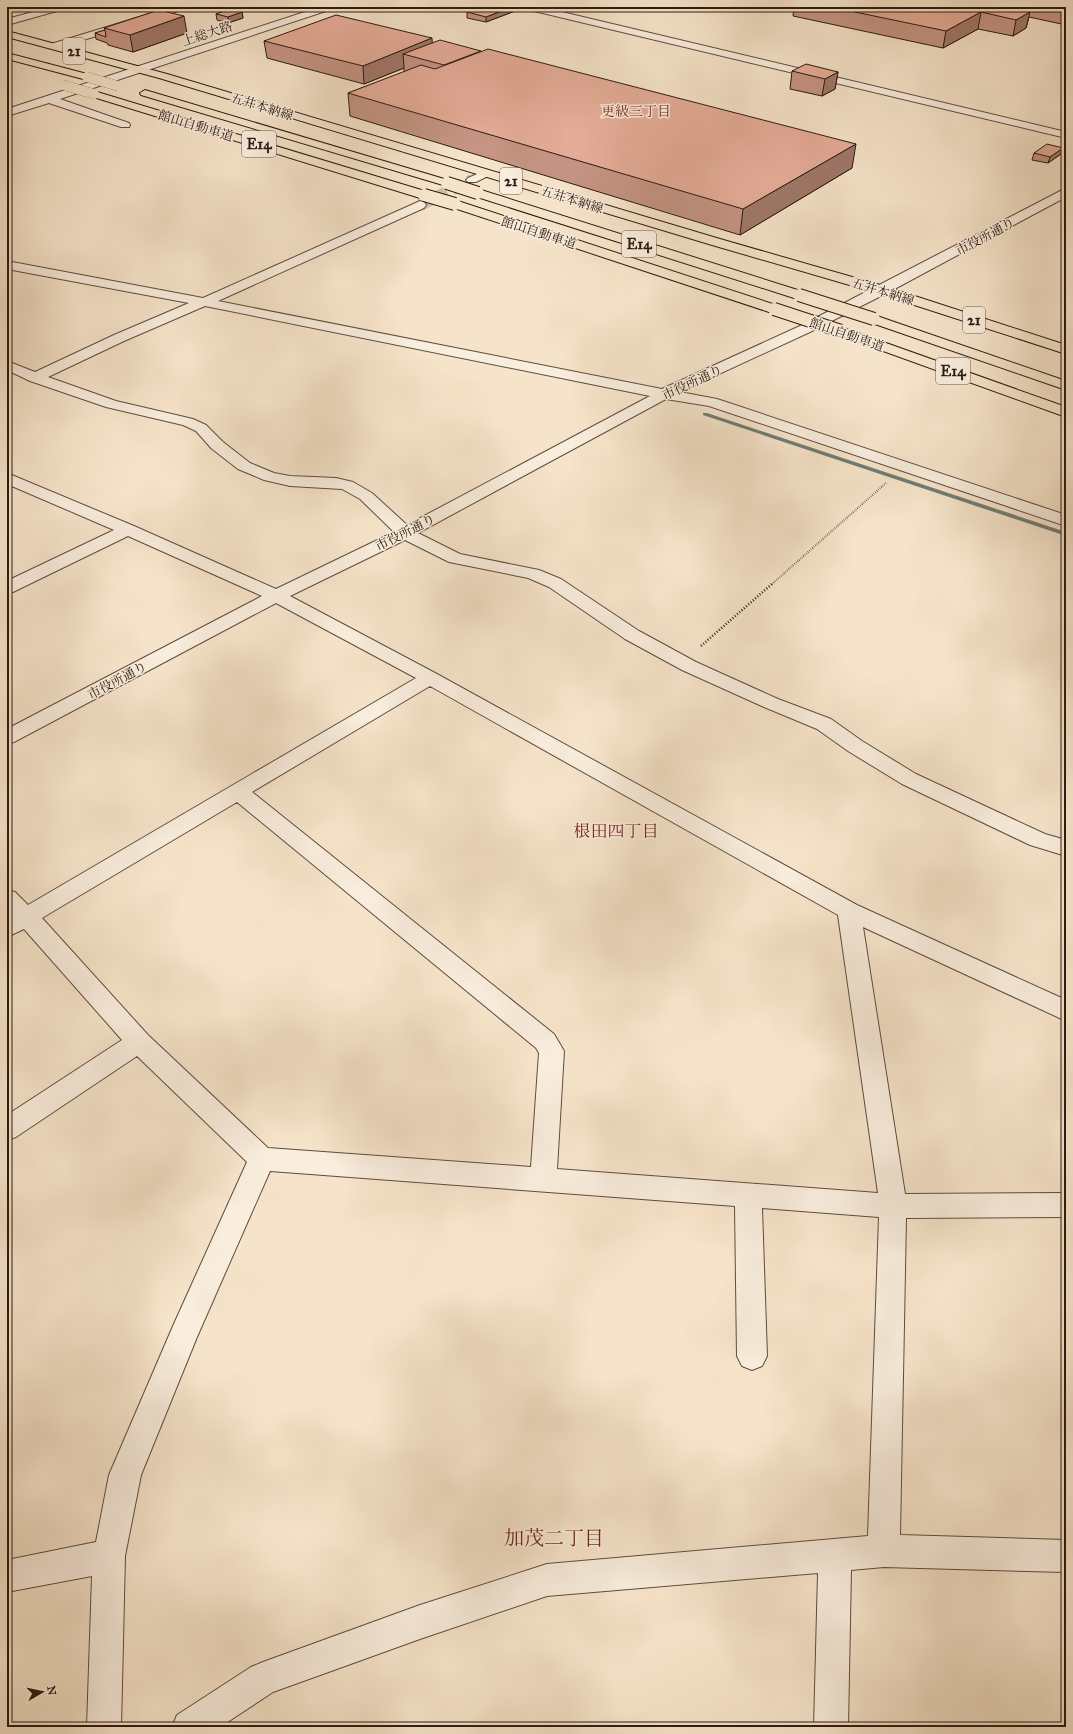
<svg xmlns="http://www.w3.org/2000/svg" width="1073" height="1734" viewBox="0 0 1073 1734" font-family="'IM FELL Great Primer','Noto Serif JP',serif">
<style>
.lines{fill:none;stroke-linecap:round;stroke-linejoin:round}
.stream{fill:#707c75;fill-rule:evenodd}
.minor-tunnel{stroke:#cebca5;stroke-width:12;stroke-dasharray:12 6;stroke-linecap:butt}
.minor-casing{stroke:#5e4c3e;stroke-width:2}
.major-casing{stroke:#2c1a10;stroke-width:2}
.highway-casing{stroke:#2c1a10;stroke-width:2}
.path-far1{stroke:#2c1a10;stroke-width:2;stroke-dasharray:0.5 1.5;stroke-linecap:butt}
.path{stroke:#2c1a10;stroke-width:2.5;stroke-dasharray:1 2;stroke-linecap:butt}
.minor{fill:#f9eddd;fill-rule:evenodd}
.major{fill:#f6e4ca;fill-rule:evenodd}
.highway{fill:#f6e4ca;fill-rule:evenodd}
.highway-bridge-far1-casing{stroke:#2c1a10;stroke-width:10;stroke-linecap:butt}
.highway-bridge-casing{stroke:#2c1a10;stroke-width:14;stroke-linecap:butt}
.highway-bridge-far1{stroke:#f6e4ca;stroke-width:10}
.highway-bridge{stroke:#f6e4ca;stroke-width:12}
.wall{fill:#c59483;stroke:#2c1a10}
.shaded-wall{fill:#a0786a;stroke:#2c1a10}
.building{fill:#e5ac98;stroke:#2c1a10}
.labels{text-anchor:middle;stroke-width:3;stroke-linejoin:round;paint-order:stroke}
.far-street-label{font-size:13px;fill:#2c1a10;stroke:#f9eddd}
.far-neighbourhood-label{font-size:14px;fill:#7a1f14;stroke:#f9eddd}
.shield{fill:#f9eddd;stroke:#6a594e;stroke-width:1}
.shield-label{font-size:15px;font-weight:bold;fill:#2c1a10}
.neighbourhood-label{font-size:17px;fill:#7a1f14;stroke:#f9eddd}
.near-neighbourhood-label{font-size:20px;fill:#7a1f14;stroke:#f9eddd}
</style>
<rect width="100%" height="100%" fill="#f6e4ca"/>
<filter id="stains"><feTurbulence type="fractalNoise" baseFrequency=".005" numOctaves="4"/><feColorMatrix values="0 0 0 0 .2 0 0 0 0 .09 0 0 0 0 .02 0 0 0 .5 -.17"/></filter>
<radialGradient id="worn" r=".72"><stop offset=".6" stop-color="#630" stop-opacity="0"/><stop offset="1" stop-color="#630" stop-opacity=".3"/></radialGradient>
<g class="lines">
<path class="stream" d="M703,413H707L1066,532V536L703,415Z"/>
<path class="minor-tunnel" d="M420,205L472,180"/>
<g class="minor-casing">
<path id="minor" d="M51,7H66L64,9L7,25V19Z
M172,7H187L185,9L57,48H51L49,46L51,44Z
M320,7H334L332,9L60,99L129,123L130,125L129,127H121L49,103L7,116V109Z
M525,7H541L1066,132V138L530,10Z
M486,170L490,171L492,173L490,175L476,182H468L466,180L468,178Z
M1066,188V197L887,293L810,332L680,392L717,399L1066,515V526L709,406L666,399L418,533L460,554L539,570L561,579L639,631L696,662L778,699L831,719L862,741L916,774L1045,834L1066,840V856L1030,845L902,784L848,751L817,729L764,707L682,670L625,639L549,587L528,578L449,562L405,540L290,596L437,674L857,905L1066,1000V1021L863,927L905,1194L1066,1193V1217L906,1218L900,1535L1066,1540V1572L884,1567L851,1570L848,1727H814L818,1573L547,1596L420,1639L273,1692L220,1727H172L177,1715L251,1667L263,1662L420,1605L547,1564L868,1536L879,1217L762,1208L767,1356L762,1366L752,1370L742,1366L737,1356L735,1206L270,1171L197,1337L141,1475L125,1556L121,1727H87L92,1576L7,1592V1560L96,1542L109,1475L173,1326L247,1162L137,1056L16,1137L7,1140V1115L122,1040L24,929L7,937V917L11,915L7,911V890L15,892L28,905L416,678L276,603L14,742L7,744V729L262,596L128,536L13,592L7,593V581L114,530L7,484V473L134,526L276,589L394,532L360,499L342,489L290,486L264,480L238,469L211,448L196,431L183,425L106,407L30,381L7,370V361L35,372L114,335L189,303L7,269V261L203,298L420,201L424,202L426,205L424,208L218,301L662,389L800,326ZM205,306L650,396L407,525L372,493L353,482L336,478L290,476L274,473L250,463L223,442L206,425L193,419L116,401L48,377L124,341ZM430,686L838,915L878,1193L557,1169L564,1051L554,1034L252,792ZM237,802L536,1048L539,1053L531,1167L268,1148L148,1035L42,918Z"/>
</g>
<g class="major-casing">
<path id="major" d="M7,31L167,74L720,239L887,287L1066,345V354L877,293L712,245L159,78L7,37Z"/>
</g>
<g class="highway-casing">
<path id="highway" d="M7,53L91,75L92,77L87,80L7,59Z
M145,90L451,181L453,183L451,185H443L141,95L140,93Z
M94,91L428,192L430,195L428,198H420L90,96L89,94L90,92Z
M478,189L804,292L806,295L804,298H794L474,196L472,193L474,190Z
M455,200L779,306L781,309L779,312H769L451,207L449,204L451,201Z
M874,315L1066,381V390L869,322L867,319L869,316Z
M841,327L1066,407V417L836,334L834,331L836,328Z"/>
</g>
<path class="path-far1" d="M772,584L886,483"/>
<path class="path" d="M701,646L773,583"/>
<use href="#minor" class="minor"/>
<use href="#major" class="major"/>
<use href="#highway" class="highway"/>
<g class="highway-bridge-far1-casing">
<path id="highway-bridge-far1" d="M87,77L118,86
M63,85L94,94"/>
</g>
<g class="highway-bridge-casing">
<path id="highway-bridge" d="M447,183L478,193
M424,195L455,204
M799,295L874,319
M774,309L841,331"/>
</g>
<use href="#highway-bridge-far1" class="highway-bridge-far1"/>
<use href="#highway-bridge" class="highway-bridge"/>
</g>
<path class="wall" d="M241,7H270L258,11Z
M405,7H426L418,10Z
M794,7H1066V25L1029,17L1026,28L1013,36L978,29L943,48L793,16Z
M515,11L486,22L467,18V12Z
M242,12L243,18L228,23L217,20L216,14Z
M104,28L187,33L133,52L108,45L107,43L96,39L95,33L105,30Z
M264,41L432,43L852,168L740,235L350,116L348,93L405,72L404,71V68L364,84L267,58Z
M792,71L838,72L835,89L822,96L790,89Z
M1063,148L1061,154L1048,163L1032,160L1034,153Z"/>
<path class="shaded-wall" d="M258,7H270L258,11Z
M418,7H426L418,10Z
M512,7H515V11L486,22V17Z
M242,12L243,18L228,23V17Z
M981,12L978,29L943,48L946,31Z
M1030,12L1026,28L1013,36L1016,20Z
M184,16L187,33L133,52L130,35Z
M432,38L433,55L403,54L404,68L364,84L363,66Z
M838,72L835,89L822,96L825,79Z
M856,144L852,168L740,235L743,209Z
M1063,148L1061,154L1048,163L1050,157Z"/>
<path class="building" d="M480,7H512L486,17L467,12Z
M831,7H1005L1030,12L1016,20L981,12L946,31Z
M230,9L242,12L228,17L216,14Z
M159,10L184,16L130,35L104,28Z
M336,15L432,38L363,66L264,41Z
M105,30L106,37L95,33Z
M440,40L481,51L444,65L403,54Z
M488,49L856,144L743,209L348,93L421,65L435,69Z
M806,64L838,72L825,79L792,71Z
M1047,144L1063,148L1050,157L1034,153Z"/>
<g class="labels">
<g class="far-street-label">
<text transform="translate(207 33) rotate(-18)" y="5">上総大路</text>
<text transform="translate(262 106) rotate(17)" y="5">五井本納線</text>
<text transform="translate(196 125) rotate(17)" y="5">館山自動車道</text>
<text transform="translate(572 199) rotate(17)" y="5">五井本納線</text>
<text transform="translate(539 232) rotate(18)" y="5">館山自動車道</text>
<text transform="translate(985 236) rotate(-28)" y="5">市役所通り</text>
<text transform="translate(883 291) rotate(17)" y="5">五井本納線</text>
<text transform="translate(847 334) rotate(19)" y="5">館山自動車道</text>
<text transform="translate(692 382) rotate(-25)" y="5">市役所通り</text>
<text transform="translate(405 532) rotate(-27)" y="5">市役所通り</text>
<text transform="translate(117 680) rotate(-28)" y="5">市役所通り</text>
</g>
<g class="far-neighbourhood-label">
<text x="636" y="116">更級三丁目</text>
</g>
<g class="shield">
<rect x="63" y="38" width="22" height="26" rx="3"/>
<rect x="242" y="131" width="34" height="26" rx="3"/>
<rect x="500" y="168" width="22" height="26" rx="3"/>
<rect x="622" y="231" width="34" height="26" rx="3"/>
<rect x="963" y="307" width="22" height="26" rx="3"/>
<rect x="936" y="358" width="34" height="26" rx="3"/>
</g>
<g class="shield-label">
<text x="74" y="56">21</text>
<text x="259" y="149">E14</text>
<text x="511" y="186">21</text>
<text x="639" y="249">E14</text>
<text x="974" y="325">21</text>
<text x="953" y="376">E14</text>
</g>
<g class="neighbourhood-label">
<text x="616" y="837">根田四丁目</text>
</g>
<g class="near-neighbourhood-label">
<text x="554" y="1545">加茂二丁目</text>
</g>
</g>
<rect width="1073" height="1734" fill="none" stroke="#f6e4ca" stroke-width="24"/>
<rect x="8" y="8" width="1057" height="1718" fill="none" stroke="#2c1a10" stroke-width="2"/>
<rect x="12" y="12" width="1049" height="1710" fill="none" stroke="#2c1a10"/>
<g transform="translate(42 1692) rotate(81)" stroke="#f9eddd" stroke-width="3" paint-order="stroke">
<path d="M0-3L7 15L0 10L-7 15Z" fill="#2c1a10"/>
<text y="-6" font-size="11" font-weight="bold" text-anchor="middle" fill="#2c1a10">N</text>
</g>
<rect width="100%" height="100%" filter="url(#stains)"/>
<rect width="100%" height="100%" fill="url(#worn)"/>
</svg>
